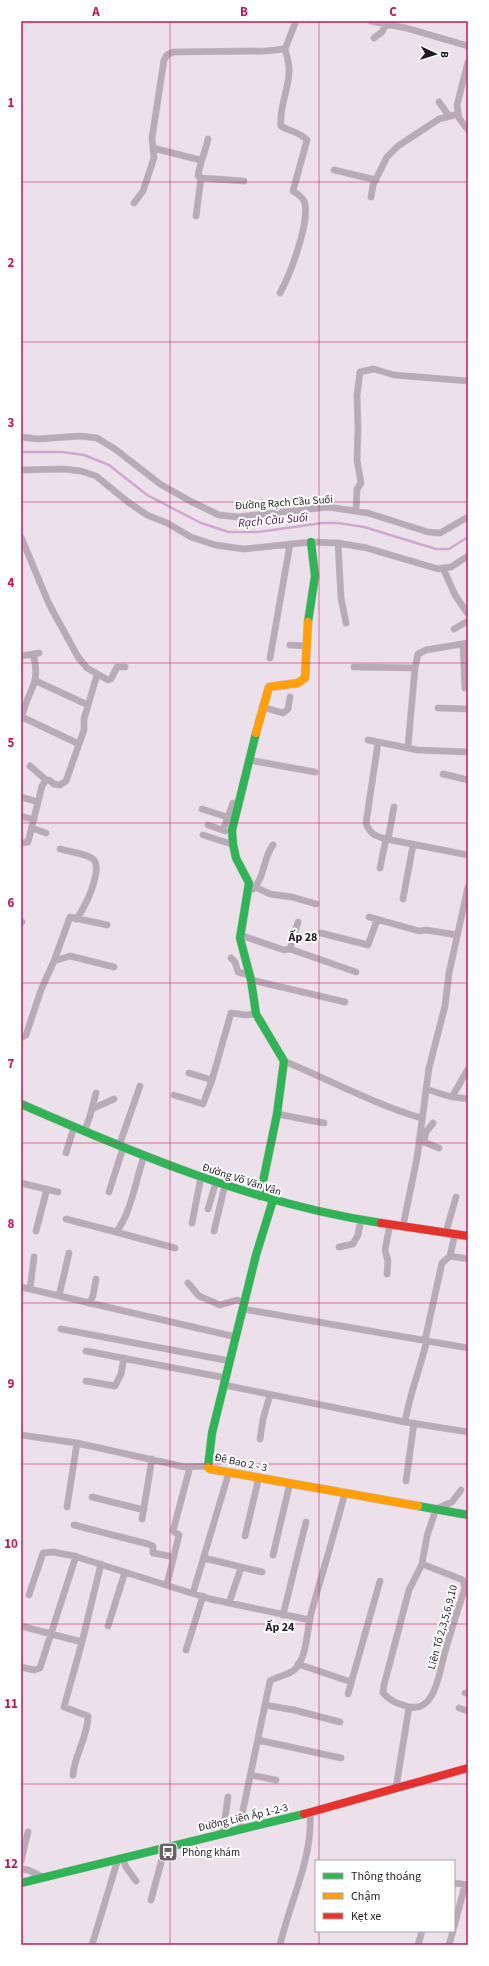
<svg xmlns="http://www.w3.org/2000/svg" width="489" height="1966" viewBox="0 0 489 1966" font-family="'Source Sans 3',sans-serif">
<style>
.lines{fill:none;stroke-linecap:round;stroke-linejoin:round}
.stream{stroke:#d0a8ce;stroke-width:2.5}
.street-casing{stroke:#c7bdc6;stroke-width:7}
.fast-casing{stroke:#c7bdc6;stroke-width:9}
.slow-casing{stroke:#c7bdc6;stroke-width:9}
.jam-casing{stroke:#c7bdc6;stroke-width:9}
.street{stroke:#b8aab7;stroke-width:6}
.fast{stroke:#30b455;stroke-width:8}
.slow{stroke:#ff9f0a;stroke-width:8}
.jam{stroke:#e5322d;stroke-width:8}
.grid{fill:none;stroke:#c2185b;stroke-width:1;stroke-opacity:0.55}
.labels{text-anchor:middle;stroke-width:4;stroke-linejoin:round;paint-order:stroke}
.street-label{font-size:11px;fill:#231b22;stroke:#fff}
.poi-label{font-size:11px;fill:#231b22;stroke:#fff;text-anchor:start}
.water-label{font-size:12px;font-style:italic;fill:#4b0c4b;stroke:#fff}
.neighbourhood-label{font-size:12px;font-weight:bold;fill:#231b22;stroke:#fff}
.neatline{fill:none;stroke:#c2185b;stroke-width:1.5}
.grid-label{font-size:13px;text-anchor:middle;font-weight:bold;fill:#c2185b}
</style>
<rect width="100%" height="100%" fill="#ece0eb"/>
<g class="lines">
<path class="stream" d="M21,452H62L84,455L109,465L147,495L201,523L229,532H258L322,523H338L364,527L436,549H449L468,537"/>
<g class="street-casing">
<path id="street" d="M371,21L406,28L468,46
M374,38L382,32L386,24
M468,62L457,105L459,118L468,130
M439,102L449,116
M208,139C205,153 200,162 198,176L201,178L244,181
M153,148L200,160
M334,170L376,180
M371,197L373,185L387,157L398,146L439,119L458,114
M134,203L143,191L154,158L152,138L164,60L167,55L173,52L266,51L285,49L296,21
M196,216L201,178
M280,293C290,275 309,225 305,204C304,198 298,194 293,191L307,140C299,131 290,132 281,126C279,107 288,92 289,73C290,65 287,57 285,49
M21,437L38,439L80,436L97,438L115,449L160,484L190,501L219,515L238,517L328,507L368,513L428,532L440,533L468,517
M21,470L64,469L81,471L96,476L128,502L147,515L167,523L191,537L215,545L244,549L311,542L338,543L367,548L438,569L451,567L468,556
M356,511L357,489L361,483L357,460L358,429L357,395L360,372L374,369L394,375L468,381
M21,537L49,604L78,657L87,668L108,680L111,679L117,667H125
M338,543L341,598L346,623
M443,568L455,595L468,614
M454,629L468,621
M463,644L465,688
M290,645L306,646
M33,654C42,685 27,690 22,717L79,744
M21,656L39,653
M270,658L290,544
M354,667L415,668
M36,681L88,705
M262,707L283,713L288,709L290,697
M438,708L468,709
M368,740L418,750L468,752
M378,743L366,823C370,834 375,836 386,839L468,855
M408,746L415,668L418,654L426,650L468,643
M249,760L315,772
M30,766L46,780H49L54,784L60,785L66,781L84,730V719L97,675
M443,774L468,780
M21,797L38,802
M202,809L227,817
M21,816L34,820
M208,825L225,831
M32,828L46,833
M223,830L233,803
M203,835L231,844
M388,839L394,807
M21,843L28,842L42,786L46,780
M60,849C70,852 85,853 93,859C104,868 84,911 76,919
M380,868L386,839
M255,887L270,894L292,897L316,904
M253,889C265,877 263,858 273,845
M403,899L413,845
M369,917L419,931L426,930L457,935
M21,921L22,922
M321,933L368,945L377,920
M240,935L284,950L290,949L356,972
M290,949L298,922
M231,958L235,962L238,972L249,975
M54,961L70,917L107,925
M251,980L345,1002
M21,1038L26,1035L41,990L54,961L70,956L114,967
M284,1061C330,1080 374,1104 421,1118
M189,1073L212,1080
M426,1089L448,1096L468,1099
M174,1095L203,1104L212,1080L231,1013L246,1015L256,1014
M452,1097L468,1069
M92,1109L114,1099
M277,1114L324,1123
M84,1132L90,1116L96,1093
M419,1140L439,1148
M424,1141L426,1132L433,1123
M119,1146L140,1086
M66,1153L74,1127
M21,1183L58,1192
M109,1192L123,1148
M208,1209L216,1182
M66,1219L116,1232C131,1214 136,1179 144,1156
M192,1223L201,1177
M403,1226L417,1158L429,1068L445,1006L449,973L468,887
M36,1231L47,1189
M214,1231L225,1185
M116,1232L175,1248
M446,1232L456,1197
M339,1247L353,1244L358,1235L361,1219
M450,1256L468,1259
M387,1274L388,1261L385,1250L390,1224
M188,1283L199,1296L220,1305L237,1300L244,1302
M21,1287L236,1337
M30,1289L34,1257
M59,1296L69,1253
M89,1303L93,1296L96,1279
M243,1309L468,1348
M61,1329L230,1361
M425,1340L442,1263L450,1256L455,1234
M86,1351L226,1378
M86,1381L115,1386L121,1374L124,1358
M224,1385L405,1422L468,1432
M405,1422C410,1393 420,1369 427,1340
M21,1435L77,1443L185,1467L207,1466
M260,1439L263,1419L270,1395
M406,1481L414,1423
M92,1497L144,1510
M67,1507L77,1443
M142,1519L152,1459
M74,1525L148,1544L153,1546V1553L174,1557
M245,1536L259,1477
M273,1555L290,1483
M204,1558L262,1572
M422,1564L463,1580L465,1588C458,1609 451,1631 445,1652C439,1671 436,1716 406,1706C397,1703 390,1701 383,1693L384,1685L409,1590L422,1564L427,1536L436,1509L452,1502L461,1490
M167,1584L179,1535L173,1531L190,1467
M193,1593L229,1472
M29,1595L43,1553L53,1552L74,1556L210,1599L310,1620
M229,1603L241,1568
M283,1615L306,1522
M21,1626L82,1642
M108,1626L125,1572
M186,1650L203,1596
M298,1664L351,1682
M21,1667L34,1670L40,1668L76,1556
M465,1693L468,1694
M348,1694L380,1581
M265,1705L294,1710L340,1722
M459,1708L468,1711
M258,1740L341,1758
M73,1775C74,1756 88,1737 88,1716L64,1707L82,1642L101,1564
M250,1775L276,1780
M396,1788L409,1707
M239,1829L270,1681C279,1675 290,1676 297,1667C307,1654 307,1630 311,1614C322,1573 335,1533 345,1492
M223,1833L228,1797
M122,1858L126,1867L136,1881
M21,1861L28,1832
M21,1869L28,1870L43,1877
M454,1883L468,1885
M151,1900L165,1848
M454,1927L465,1885
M92,1945L118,1859
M280,1945C290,1901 313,1858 310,1813
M418,1945L422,1931
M449,1945L453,1931"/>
</g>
<g class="fast-casing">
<path id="fast" d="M308,622L315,576L311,542
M256,733L232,830L233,844L236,858L249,883L240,938L251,980L256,1014L284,1061L277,1114L260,1196
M21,1104C138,1155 255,1204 381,1223
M208,1467L212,1433L256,1255L273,1200
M418,1506L468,1515
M21,1883L304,1814"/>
</g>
<g class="slow-casing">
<path id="slow" d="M256,733L269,687L298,683L305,678L308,622
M208,1467L210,1469L418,1506"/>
</g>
<g class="jam-casing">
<path id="jam" d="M381,1223L468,1236
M304,1814L468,1768"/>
</g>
<use href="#street" class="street"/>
<use href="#fast" class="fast"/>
<use href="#slow" class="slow"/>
<use href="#jam" class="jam"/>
</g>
<path class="grid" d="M170,21V1945M319,21V1861M21,182H468M21,342H468M21,502H468M21,663H468M21,823H468M21,983H468M21,1143H468M21,1303H468M21,1464H468M21,1624H468M21,1784H468M319,1931V1945"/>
<defs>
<g id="bus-square" transform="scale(1)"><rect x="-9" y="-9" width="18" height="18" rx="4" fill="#696068" stroke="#fff"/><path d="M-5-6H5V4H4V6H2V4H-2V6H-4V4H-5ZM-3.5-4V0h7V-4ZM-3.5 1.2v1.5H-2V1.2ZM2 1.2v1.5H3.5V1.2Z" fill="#fff"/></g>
</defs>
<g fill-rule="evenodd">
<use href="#bus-square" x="168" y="1852"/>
</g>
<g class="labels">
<g class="street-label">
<text transform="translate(284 502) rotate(-4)" y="4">Đường Rạch Cầu Suối</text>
<text transform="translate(242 1179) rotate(18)" y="4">Đường Võ Văn Vân</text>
<text transform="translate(241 1462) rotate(12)" y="4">Đê Bao 2 - 3</text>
<text transform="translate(442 1627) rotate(-75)" y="4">Liên Tổ 2,3,5,6,9,10</text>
<text transform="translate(243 1817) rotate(-13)" y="4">Đường Liên Ấp 1-2-3</text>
</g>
<g class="poi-label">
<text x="182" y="1856">Phòng khám</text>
</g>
<g class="water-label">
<text transform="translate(273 520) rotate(-5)" y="4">Rạch Cầu Suối</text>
</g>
<g class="neighbourhood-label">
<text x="303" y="941">Ấp 28</text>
<text x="280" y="1631">Ấp 24</text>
</g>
</g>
<rect width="489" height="1966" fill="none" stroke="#ffffff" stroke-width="44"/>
<rect x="315" y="1860" width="140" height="72" fill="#ffffff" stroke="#a7a4a7"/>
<rect x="323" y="1873" width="20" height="6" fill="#30b455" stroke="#a7a4a7"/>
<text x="351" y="1880" font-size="12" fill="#231b22">Thông thoáng</text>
<rect x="323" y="1893" width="20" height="6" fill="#ff9f0a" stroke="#a7a4a7"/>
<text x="351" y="1900" font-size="12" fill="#231b22">Chậm</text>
<rect x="323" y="1913" width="20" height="6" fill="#e5322d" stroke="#a7a4a7"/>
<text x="351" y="1920" font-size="12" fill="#231b22">Kẹt xe</text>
<g transform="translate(435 54) rotate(94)" stroke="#ffffff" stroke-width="3" paint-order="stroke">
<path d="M0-3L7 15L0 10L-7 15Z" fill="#231b22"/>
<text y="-6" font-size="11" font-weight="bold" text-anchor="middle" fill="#231b22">B</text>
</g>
<rect x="22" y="22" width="445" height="1922" class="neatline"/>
<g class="grid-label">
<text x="96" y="16">A</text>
<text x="244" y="16">B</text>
<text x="393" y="16">C</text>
<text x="11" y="107">1</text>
<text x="11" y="267">2</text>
<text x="11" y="427">3</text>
<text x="11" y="587">4</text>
<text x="11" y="747">5</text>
<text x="11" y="907">6</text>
<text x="11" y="1068">7</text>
<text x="11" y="1228">8</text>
<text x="11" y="1388">9</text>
<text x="11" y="1548">10</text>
<text x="11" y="1708">11</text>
<text x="11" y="1868">12</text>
</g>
</svg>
